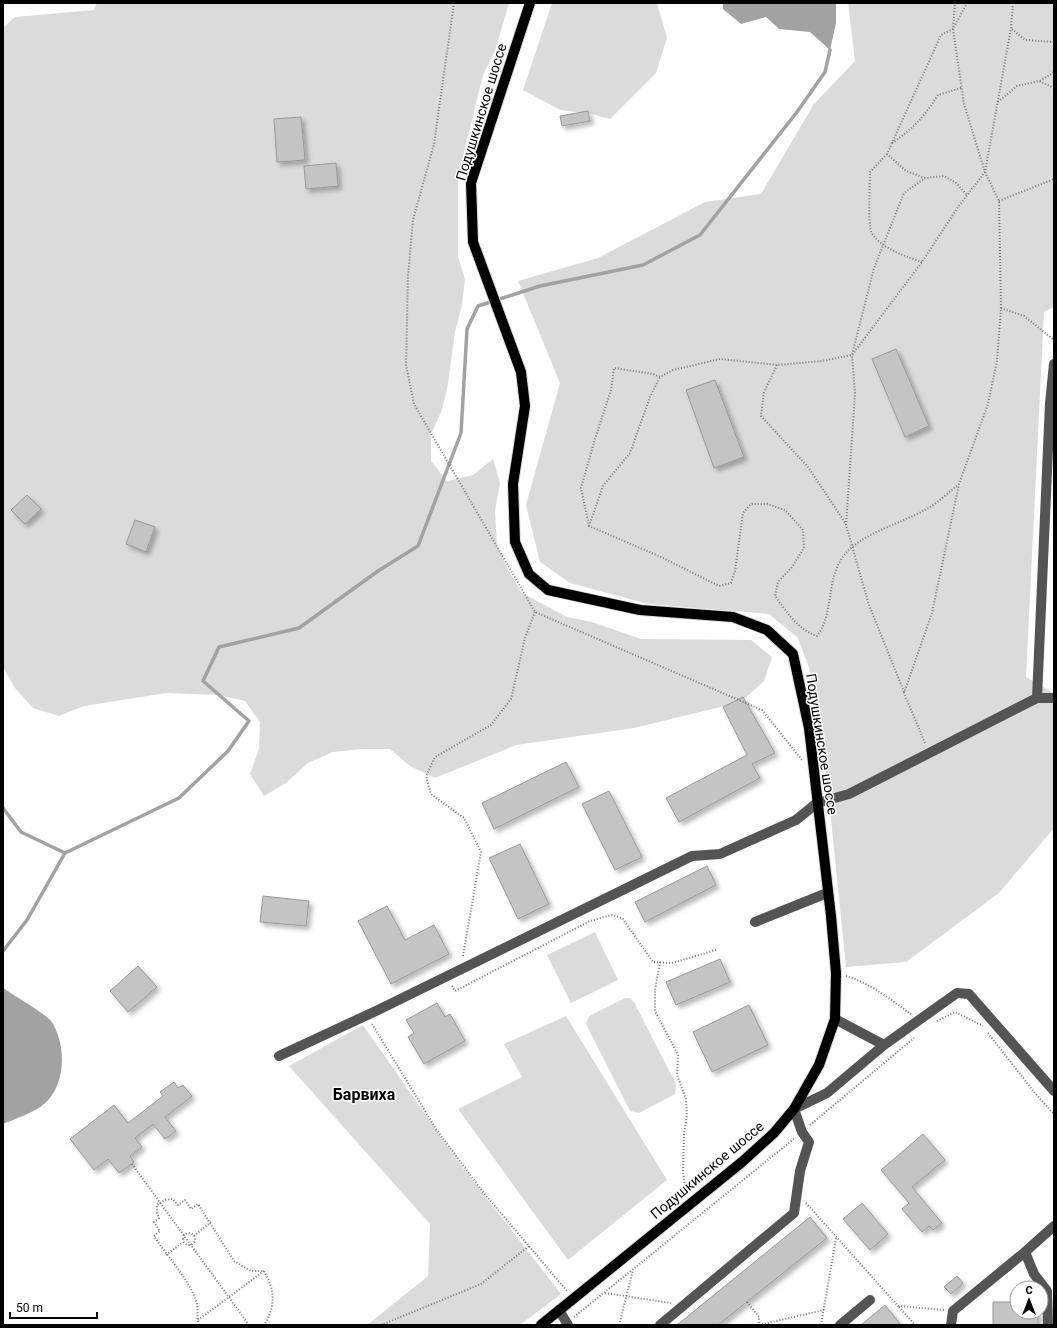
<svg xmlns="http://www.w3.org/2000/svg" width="1057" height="1328" viewBox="0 0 1057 1328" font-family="Roboto,sans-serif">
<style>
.green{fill:#dbdbdb}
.water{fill:#a2a2a2}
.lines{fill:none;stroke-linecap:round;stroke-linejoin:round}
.stream{stroke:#a2a2a2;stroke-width:3.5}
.building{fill:#c4c4c4;stroke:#989898;filter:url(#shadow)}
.major-casing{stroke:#dbdbdb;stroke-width:12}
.path{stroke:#767676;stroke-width:2;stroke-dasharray:1 2;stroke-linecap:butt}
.minor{stroke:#545454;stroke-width:10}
.major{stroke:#000;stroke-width:10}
.labels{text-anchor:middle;stroke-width:3;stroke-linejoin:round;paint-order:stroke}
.street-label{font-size:14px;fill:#000;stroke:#fff}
.quarter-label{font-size:16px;font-weight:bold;fill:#000;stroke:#fff}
</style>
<defs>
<filter id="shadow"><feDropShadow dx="3.5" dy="3.5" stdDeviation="2" flood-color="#0004"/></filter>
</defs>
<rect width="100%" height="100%" fill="#fff"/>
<path class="green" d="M97,3H509L495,51L483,75L458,176V257L465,279L462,305L455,332L448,384L442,410L431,434V461L447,481L473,475L493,459L500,483L495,511L497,546L508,570L522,593L567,617L592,622L641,639L751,640L772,657L764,681L741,702L634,728L516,745L435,778L410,766L390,749H362L333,752L308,763L286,783L264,796L250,774L259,749L260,722L245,701L219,695L166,693L84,706L59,716L33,708L15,688L3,667V28L15,17L94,10Z
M552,3H657L667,38L656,73L610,119L592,114L560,110L523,90Z
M848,3H1054V307L1044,312L1026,677L1054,693V828L999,893L906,962L846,967L825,760L809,668L798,638L769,614L648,604L570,583L540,562L526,505L560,383L518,281L598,258L705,202L761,194L814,104L855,61Z
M595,932L618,980L571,1003L547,955Z
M625,998H630L634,1002L676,1084L675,1094L639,1113L630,1111L586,1024L589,1016Z
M566,1016L667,1180L568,1260L458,1109L522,1077L504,1044Z
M363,1025L460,1164L561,1294L520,1325H367L428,1276L430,1224L289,1066Z"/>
<path class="water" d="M723,3H836V23L830,50L810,32L779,29L766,17L741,24L723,9Z
M3,988C12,994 47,1015 51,1021C67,1044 66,1086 44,1104C35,1112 15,1119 3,1124Z"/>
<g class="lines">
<path class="stream" d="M3,808L21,832L65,853L179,798L228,751L249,721L203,681L219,647L299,628L378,571L418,546L461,433L467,329L478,306L540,286L643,265L700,235L797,112L825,72L830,50
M3,951L27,920L65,853"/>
</g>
<path class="building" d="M588,111L590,121L562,126L560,116Z
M301,117L305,160L277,162L274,119Z
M336,163L338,186L306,189L304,166Z
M896,349L929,426L905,437L872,359Z
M715,380L744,457L714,468L686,390Z
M27,495L41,509L25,524L11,510Z
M135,520L155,527L146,552L126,544Z
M743,697L775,753L752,764L760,778L679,822L666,798L747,755L723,707Z
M566,762L579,787L494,829L482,803Z
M609,791L642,857L615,870L582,804Z
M520,844L549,904L518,919L489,858Z
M707,866L716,885L645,922L635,902Z
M263,896L309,901L306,926L260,922Z
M387,906L405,940L434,925L449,954L391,984L358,921Z
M720,959L730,982L676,1005L666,982Z
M138,966L157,987L128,1012L110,991Z
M437,1003L445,1017L450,1014L465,1041L424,1064L408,1037L414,1033L406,1020Z
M749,1005L768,1045L712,1072L693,1032Z
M174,1082L178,1088L183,1085L192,1096L165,1117L176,1131L165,1139L153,1124L135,1138L142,1147L130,1156L134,1162L119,1173L108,1159L94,1170L70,1139L114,1105L128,1123L163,1096L160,1092Z
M923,1134L945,1160L912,1187L942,1223L933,1230L929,1226L922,1232L902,1209L909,1203L881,1170Z
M862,1203L888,1234L870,1250L843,1219Z
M810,1217L827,1238L718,1325H677Z
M957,1276L963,1283L951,1294L944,1287Z
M993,1302H1017V1312H1038V1325H993Z
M885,1305L901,1325H861Z"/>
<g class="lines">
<g class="major-casing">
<path id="major" d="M530,3L471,183L473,242L521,372L525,406L513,484L515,542L529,574L548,590L640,610L733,617L767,630L793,654L809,728L831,916L836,973L835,1019L819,1065L794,1109L774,1133L742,1162L541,1325"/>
</g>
<path class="path" d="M454,3L434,144L413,220L408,276L406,365L414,404L535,612L762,710L802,760
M1012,29L1025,40L1054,42
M1040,81L1054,72
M998,102L1017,86L1039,81L1054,88
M892,143C913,129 924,117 938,95L961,88
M887,154L870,172C870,182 868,224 871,231C877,247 907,257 922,262
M925,178L906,171L887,154L941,35L953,29L955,3
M999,201L1054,179
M1001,308L1024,316L1054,340
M777,365L764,392L761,416L808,467L846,524
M959,484C949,492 938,503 925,510C900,524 858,534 842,558C826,582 834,614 817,636C797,629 787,612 775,596L778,582L792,567L804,548L803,530L785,510L767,504H751L743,513L735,571L731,583L719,586L661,557L589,526L581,488L595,439L611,390L614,368L653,374L660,377L673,370L720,359L778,365L822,361L852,355L874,268L904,193L925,178L944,176L956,183L967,195
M589,526L603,486L630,453L650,397L660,377
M904,692L869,605L846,525L855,394L852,355L922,262L958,207L985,172L1011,28L1013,3
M925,743L904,693L932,613L959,484L988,404L997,361L1001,308L999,201L985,172L964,104L953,29L967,3
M463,956L481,852L464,818L431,794L426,776L435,757L491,725L511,699L525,638L535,612
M660,962L655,990V1011L678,1055L677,1075L686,1099L687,1116L684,1134L683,1172L686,1193
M846,976C870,983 891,1000 911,1014
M452,986L455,991L590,921L612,915L622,918L653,962L672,963L716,950
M937,1021L955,1012L983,1026
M372,1024L436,1129L483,1192L567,1291
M988,1033L1034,1092L1054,1114
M810,1125L914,1038
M132,1164L249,1325
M806,1203L898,1306L944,1310
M183 1239a6 6 0 1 1 12 0a6 6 0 1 1-12 0Z
M194,1236L211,1222
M166,1255L183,1242
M605,1293L671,1303
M747,1302L759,1317V1324
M899,1307L915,1325
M574,1317L795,1138
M198,1320L264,1271
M199,1325C196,1317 199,1309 196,1301C187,1276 168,1258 154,1236L160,1231L154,1222L159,1218L157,1213V1205L165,1200L173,1199L178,1205L185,1200L191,1209L198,1204L234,1261L251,1271H264C275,1289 276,1307 264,1325
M381,1325L481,1284L529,1246
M619,1325L633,1270
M759,1325L824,1310
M821,1325L836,1238"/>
<path class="minor" d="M1037,698H1054
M755,922L827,893
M835,1019L884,1045
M279,1056L378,1010L692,856L720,854L796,820L817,803L849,794L1037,698L1050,403L1054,364
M1025,1252L1034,1274L1047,1291L1048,1325
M559,1310L568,1325
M660,1325L794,1213L800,1171L809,1142L802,1132L794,1109L827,1093L884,1045L957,993L969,994L1054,1091
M840,1325L870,1300
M951,1325L953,1311L1025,1252L1054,1226"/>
<use href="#major" class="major"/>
</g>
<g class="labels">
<g class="street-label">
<text transform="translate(481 112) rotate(-73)" y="5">Подушкинское шоссе</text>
<text transform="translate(822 744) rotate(81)" y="5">Подушкинское шоссе</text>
<text transform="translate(707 1170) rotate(-40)" y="5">Подушкинское шоссе</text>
</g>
<g class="quarter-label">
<text x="364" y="1100">Барвиха</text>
</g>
</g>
<rect width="1057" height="1328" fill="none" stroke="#000000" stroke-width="8"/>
<g transform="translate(1029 1300)"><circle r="19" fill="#ffffff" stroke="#999999"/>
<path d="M0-3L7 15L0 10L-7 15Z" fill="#000000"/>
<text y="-6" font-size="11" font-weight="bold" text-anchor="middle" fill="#000000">С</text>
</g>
<path d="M10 1312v6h87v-6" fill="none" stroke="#000000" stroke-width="2"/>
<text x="16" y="1312" font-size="12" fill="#000000" stroke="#ffffff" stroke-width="3" paint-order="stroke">50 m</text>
</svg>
